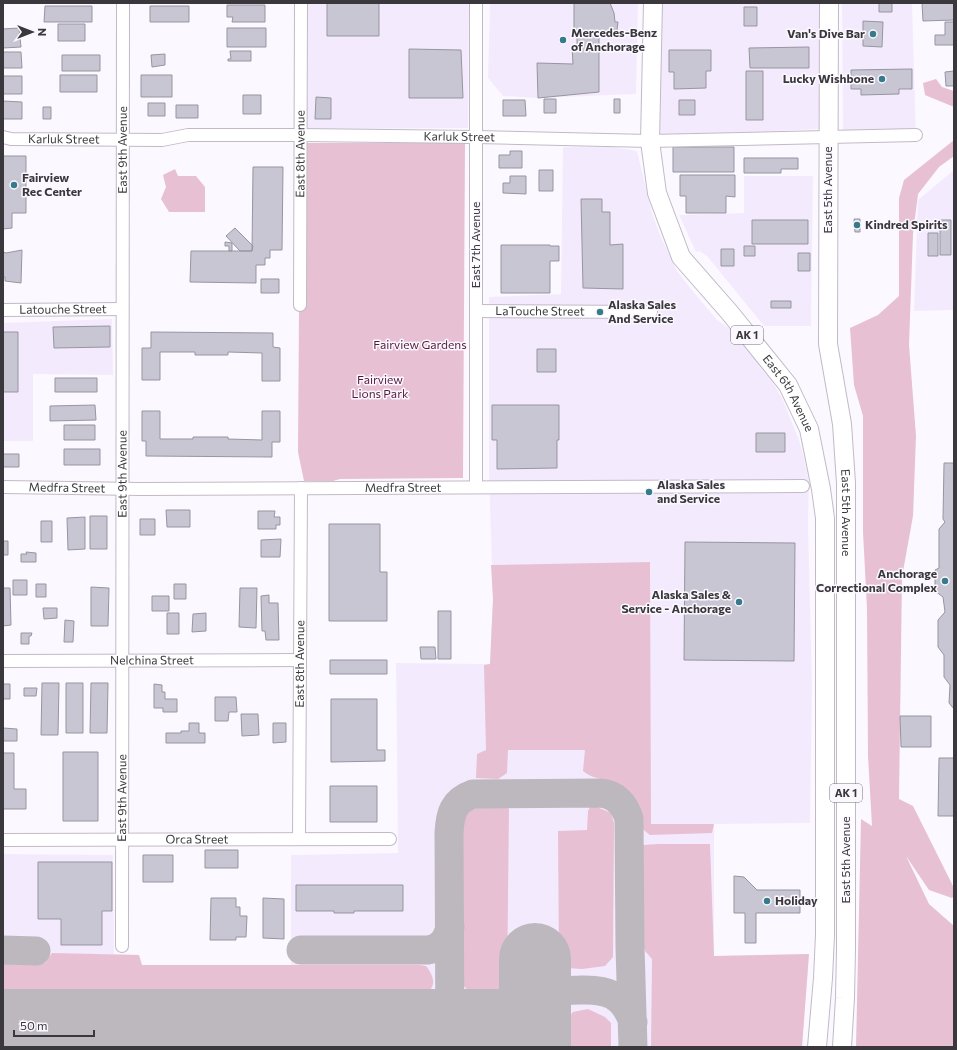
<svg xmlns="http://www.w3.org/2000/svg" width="957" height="1050" viewBox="0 0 957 1050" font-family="Commissioner,sans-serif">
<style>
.built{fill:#f4eafd}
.green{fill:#e7c0d3}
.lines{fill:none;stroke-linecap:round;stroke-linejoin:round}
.taxiway{stroke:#bcb8be;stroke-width:29}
.runway{stroke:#bcb8be;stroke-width:72}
.building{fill:#c8c6d3;stroke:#9795a1}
.minor-casing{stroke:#c1bac6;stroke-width:14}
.highway-casing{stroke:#c1bac6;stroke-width:20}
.minor{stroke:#fff;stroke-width:12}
.highway{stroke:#fff;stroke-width:18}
.poi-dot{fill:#377b8b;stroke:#fcf8ff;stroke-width:1.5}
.labels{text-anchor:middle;stroke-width:3;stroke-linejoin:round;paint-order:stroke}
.shield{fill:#fcf8ff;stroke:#747276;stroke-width:1}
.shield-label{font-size:11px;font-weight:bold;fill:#3a383c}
.poi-label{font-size:12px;font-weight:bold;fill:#3a383c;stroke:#fcf8ff;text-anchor:start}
.street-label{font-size:12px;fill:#3a383c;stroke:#fcf8ff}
.park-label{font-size:12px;fill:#541b3c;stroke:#fcf8ff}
</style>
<rect width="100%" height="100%" fill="#fcf8ff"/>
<path class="built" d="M308,3H469L468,128L307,129Z
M490,3H638L636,94L537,98L503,96L488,78Z
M661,3H819V129L659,136Z
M842,3H912L916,135L843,136Z
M563,147H613L637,151L652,213L660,235L677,271L692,290L717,320L739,335L762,370L772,381L783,400L799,440L804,458L809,482L808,523L812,686L810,823L714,824V956L809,954L802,1047H3V854L113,855L114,954L139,955L142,965H291V855L398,853L396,663L490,664L493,599L489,473V297L561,294Z
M954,170V310L914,311L918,200Z
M744,176H813L811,326H764L707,256L699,251L696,252L679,215L744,213Z
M112,319L113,375L33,374V441H3V323Z"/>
<path class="green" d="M936,79L942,87L954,91V107L925,95L923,83Z
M954,140V156L939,167L918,194L913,234L909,345L916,436L913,516L902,577L899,799L913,806L954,888V896L952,898L929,890L906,856L929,904L954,926V1047H856L861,819L872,826L868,756L867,609L863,532V416L854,385L850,328L878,315L899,296V198L904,180Z
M305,143H465L463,478L340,479L333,481H304L298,452L299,311L307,302Z
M175,169L178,176H196L205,187V212H169L161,199L166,187L163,175Z
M650,562L651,824H714L712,833L650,835L641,828C638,807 634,791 612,782C602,778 592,779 583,771L585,750H508L507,773L498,779L476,778L477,754L486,750L484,665L490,664L493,599L491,565Z
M503,805L509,809L507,989C504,991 500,995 496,997C483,1001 471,994 463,985L461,828C469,803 481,807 503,805Z
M590,807H597L611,813L614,823L613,957L605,966L582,969L567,968L559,961L558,831L587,830L588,811Z
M659,844H710L714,956L809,954L802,1047H651L652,959L645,951L642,941V845Z
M52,953L139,955L142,965H419L426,966C444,989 425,997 404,1000H3V964L45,963Z
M588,1009L605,1017L611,1023V1047H563V1024L573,1012Z"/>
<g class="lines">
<path class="taxiway" d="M3,950L36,951
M301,950H428C441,948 447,940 450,927
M254,1025C271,1029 278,1033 289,1047
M535,1028C538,1019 541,1006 548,1000C557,991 568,990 580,990C607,989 623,994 633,1022
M450,1047L449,833C450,814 453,801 473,794L600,793C616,794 625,805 629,819L630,947L633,1047"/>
<path class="runway" d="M535,959V1047
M3,1025H496"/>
</g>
<path class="building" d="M327,3H379V36H327Z
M574,3H610L614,13L615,22H618L617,30L599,31V92L538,98L537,63L573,64L572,46L577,45V30L574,31Z
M879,3H892V12H879Z
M922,3H954V20L923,21Z
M227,5H265V22H232L233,17H227Z
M45,6H92V22H44Z
M150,6H189V22H150Z
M744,7H757V26H744Z
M863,21L883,22L882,47L863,46Z
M945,22H954V45H935V35H945Z
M58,24H85V41H58Z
M19,28L21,47L3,48V29Z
M227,28H266V47H227Z
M809,47V68H750L749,48Z
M409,49L461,50L463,98H409Z
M669,50H711V71H706V88L674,89V72H669Z
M230,51H251V61H228V59H231Z
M3,52H21L22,68H3Z
M165,54V65L152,67L151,55Z
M62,55H100V71H62Z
M912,69V89H899V94L861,95V89H851V70Z
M746,71H763V120H746Z
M954,71V86H946L945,72Z
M60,75H97V92H60Z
M141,75H172V97H141Z
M3,76H22V94H3Z
M243,95H261V114H243Z
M316,97L331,98V119H315Z
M544,99H556V113H544Z
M614,99H620V113H614Z
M503,100H525L526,116H503Z
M679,100H695V115H679Z
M3,101L22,102V119H3Z
M148,103H165V116H148Z
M176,105H198V118H176Z
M43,107H51V119H43Z
M673,147H734V172H673Z
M510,151H522V168H499V155H510Z
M3,156H26V213H12V228L3,229Z
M744,158H798V169H781V173H744Z
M253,167H283L282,250H270V258H265V265H256V283L190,282L191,251H252Z
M539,170H553V191H539Z
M680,175H735V197L726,196V213H686V196H680Z
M510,176H526V194L503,193V183H510Z
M581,199H602V212H610V245L623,244V289L583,288Z
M854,219H860V232H855Z
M752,220H808V244H752Z
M940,220H951V255H940Z
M235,228L253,246L252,251H240L226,236Z
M928,233H938V256H928Z
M225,242L232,243V251H229V246H225Z
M501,245H550V246H559V261H550V293H501Z
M744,246H755V256H744Z
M721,249H734V266H721Z
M22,250L21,283L5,281V277H3V252L6,253Z
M798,253H810V271H798Z
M261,279H279V293H261Z
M771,301H791V308H771Z
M110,326V347L54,348L53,327Z
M3,332H18V392H3Z
M151,332L273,333V347L280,348V381H262V353L228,352V355H195V352H160V380H142V348H151Z
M537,349H556V372H537Z
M55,378H97V392H55Z
M95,405L96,420L50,421V406Z
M492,405H559V440H557V468L497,469V440H492Z
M142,411H160V439H193V437H228V439L262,440V411H280V442H272V457L146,456V441H142Z
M64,425H95V440H64Z
M756,433H785V452H756Z
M64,449H100V465H64Z
M3,454H19V467H3Z
M944,463H954V709L949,703L950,685L944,677V655L938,647V620L945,612L943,597L935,591V570L939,568V529L945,522L943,519Z
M166,510H190V527H167Z
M258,511H275L274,517H280V525H276V529H258Z
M90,516H107V549H90Z
M85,517V549L68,550L67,518Z
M140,519H155V535H140Z
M41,521H52V542H41Z
M329,524H380V572H387V621H329Z
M281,539L280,557H261V540Z
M3,541H8V555H3Z
M685,542L795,543L794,661L684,660Z
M26,552L36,553V562H21V554H27Z
M13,580H27V595H13Z
M36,584H46V597H36Z
M174,584H186V599H174Z
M91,587L109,588L108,626H91Z
M3,588H10L11,625L3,626Z
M240,588H257L256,628L239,627Z
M269,595V603H278L279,640H266L265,631H262L261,596Z
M152,596H169V611H152Z
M43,608H57V618L44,619Z
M438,611H451V659H438Z
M167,613H179V634H167Z
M206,613V631L192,632L193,614Z
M65,620L74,621L73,642H64Z
M21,633H32L31,636H29V644H21Z
M420,647H435L436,659H421Z
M330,660H387V674H330Z
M42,683H59L58,735H41Z
M66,683H83V733H66Z
M91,683H108L107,733H90Z
M3,684H10V699H3Z
M154,684L162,685V692H165V699H177V712H163V708H154Z
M24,688H37L36,696H24Z
M215,697H236L237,712H229L228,721H215Z
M331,699H377V750H385V761L331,762Z
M241,714H258L259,735L242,736Z
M900,716H931V747H901Z
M189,723H199V733H205V743H166V733H181V731H189Z
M273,723H286V742L273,743Z
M3,728L17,729V741H3Z
M63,752H98V821H63Z
M3,753H14V789H26V809H3Z
M939,758H954V816H938Z
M330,786H377V822H330Z
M205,850H238V868H205Z
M143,855H173V882H143Z
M38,862H112V911H102V945H61V919H38Z
M734,876L744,877L757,890H800V913H756V943H745V913H734Z
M296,885H403V911H354V913H334V911H296Z
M211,898H236V907H240V916H247L246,937H236V940H210Z
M263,898L284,899V939L263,938Z"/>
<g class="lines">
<g class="minor-casing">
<g id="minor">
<path id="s1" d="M3,137L11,139L162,140L188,135H301L476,137L650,141L916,135"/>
<path id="s2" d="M300,305L301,3"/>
<path id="s3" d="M3,310L122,309"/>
<path id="s4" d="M476,311L651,312"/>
<path id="s5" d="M3,487L140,489L803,486"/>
<path d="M476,487V3"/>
<path id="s6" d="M3,661L300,660"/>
<path id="s7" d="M299,839L301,488"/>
<path id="s8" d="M3,840L390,839"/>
<path id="s9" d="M122,946L123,3"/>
</g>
</g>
<g class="highway-casing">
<g id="highway">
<path id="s10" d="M653,3L650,141L657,193L681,257L730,313L788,385L809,429L821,489L825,518V935L823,978L817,1047"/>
<path id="s11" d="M829,3L828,344L842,424L846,483V949L845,998L842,1047"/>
</g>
</g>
<use href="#minor" class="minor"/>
<use href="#highway" class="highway"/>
</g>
<g class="poi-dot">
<circle cx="873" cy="34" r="4"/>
<circle cx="563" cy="40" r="4"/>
<circle cx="882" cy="79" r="4"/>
<circle cx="14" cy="185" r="4"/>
<circle cx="857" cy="225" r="4"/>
<circle cx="600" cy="312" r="4"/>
<circle cx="649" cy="492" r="4"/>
<circle cx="945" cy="581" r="4"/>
<circle cx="739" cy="602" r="4"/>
<circle cx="767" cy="901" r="4"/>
</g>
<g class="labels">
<g class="shield">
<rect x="731" y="326" width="32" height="18" rx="3"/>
<rect x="830" y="784" width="32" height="18" rx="3"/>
</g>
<g class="shield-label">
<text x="747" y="339">AK 1</text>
<text x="846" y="797">AK 1</text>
</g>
<g class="poi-label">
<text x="571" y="37">Mercedes-Benz<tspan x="571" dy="14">of Anchorage</tspan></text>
<text x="865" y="38" text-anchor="end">Van's Dive Bar</text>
<text x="874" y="83" text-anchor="end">Lucky Wishbone</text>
<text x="22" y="182">Fairview<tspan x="22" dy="14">Rec Center</tspan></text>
<text x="865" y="229">Kindred Spirits</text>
<text x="608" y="309">Alaska Sales<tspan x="608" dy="14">And Service</tspan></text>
<text x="657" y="489">Alaska Sales<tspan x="657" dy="14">and Service</tspan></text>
<text x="937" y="578" text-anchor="end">Anchorage<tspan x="937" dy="14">Correctional Complex</tspan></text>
<text x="731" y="599" text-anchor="end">Alaska Sales &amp;<tspan x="731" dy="14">Service - Anchorage</tspan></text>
<text x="775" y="905">Holiday</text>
</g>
<g class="street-label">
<text dy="4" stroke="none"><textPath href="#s1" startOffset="457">Karluk Street</textPath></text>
<text dy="4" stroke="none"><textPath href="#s1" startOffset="61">Karluk Street</textPath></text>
<text dy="4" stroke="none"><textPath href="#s9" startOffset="796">East 9th Avenue</textPath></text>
<text dy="4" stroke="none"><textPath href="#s2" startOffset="151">East 8th Avenue</textPath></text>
<text transform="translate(828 190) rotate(-90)" y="4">East 5th Avenue</text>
<text transform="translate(476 245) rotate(-90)" y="4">East 7th Avenue</text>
<text dy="4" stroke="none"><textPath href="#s3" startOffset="60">Latouche Street</textPath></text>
<text dy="4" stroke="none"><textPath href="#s4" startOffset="64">LaTouche Street</textPath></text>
<text dy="4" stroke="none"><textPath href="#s10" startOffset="433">East 6th Avenue</textPath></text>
<text dy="4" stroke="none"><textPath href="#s9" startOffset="472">East 9th Avenue</textPath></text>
<text dy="4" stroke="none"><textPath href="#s5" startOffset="64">Medfra Street</textPath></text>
<text dy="4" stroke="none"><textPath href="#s5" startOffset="400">Medfra Street</textPath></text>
<text dy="4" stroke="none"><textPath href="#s11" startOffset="511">East 5th Avenue</textPath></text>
<text dy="4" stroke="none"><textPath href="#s6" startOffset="149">Nelchina Street</textPath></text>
<text dy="4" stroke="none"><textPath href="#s7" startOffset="175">East 8th Avenue</textPath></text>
<text dy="4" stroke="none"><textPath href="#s9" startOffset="148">East 9th Avenue</textPath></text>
<text dy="4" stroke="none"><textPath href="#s8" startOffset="194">Orca Street</textPath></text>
<text transform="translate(846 860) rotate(-90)" y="4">East 5th Avenue</text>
</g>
<g class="park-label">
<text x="420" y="349">Fairview Gardens</text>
<text x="380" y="384">Fairview<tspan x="380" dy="14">Lions Park</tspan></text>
</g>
</g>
<rect width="957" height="1050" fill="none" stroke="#3a383c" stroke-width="8"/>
<g transform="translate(32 32) rotate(90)" stroke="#fcf8ff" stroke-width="3" paint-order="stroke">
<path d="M0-3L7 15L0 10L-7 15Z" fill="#3a383c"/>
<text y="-6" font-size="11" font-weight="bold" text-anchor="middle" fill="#3a383c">N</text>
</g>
<path d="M14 1030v6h80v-6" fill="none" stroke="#3a383c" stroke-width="2"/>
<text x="20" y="1030" font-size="12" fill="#3a383c" stroke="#fcf8ff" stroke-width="3" paint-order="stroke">50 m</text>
</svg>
